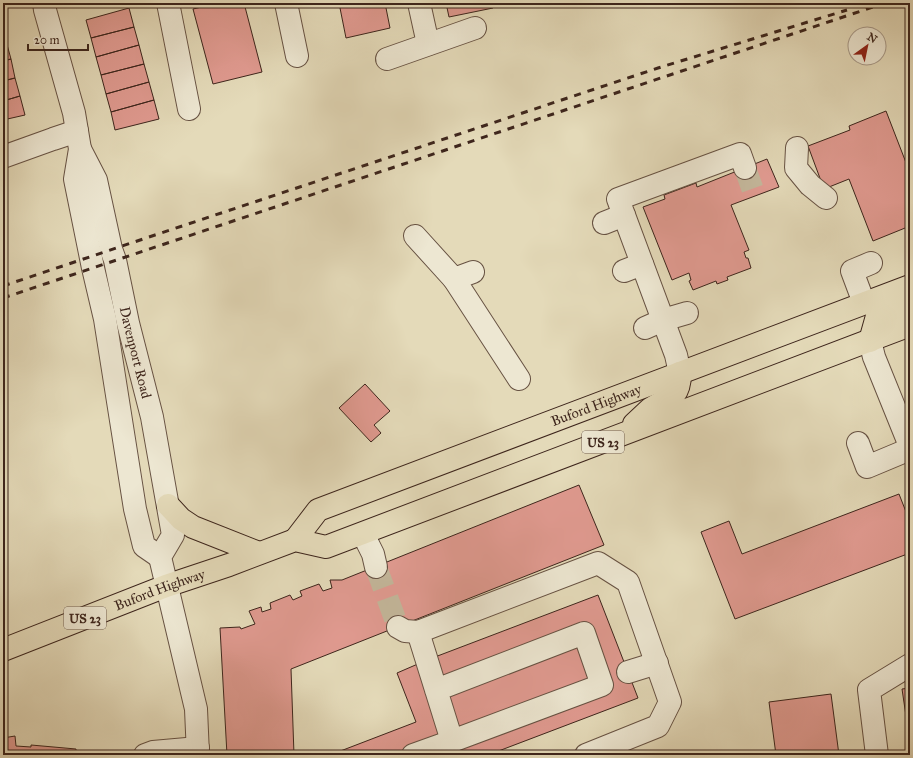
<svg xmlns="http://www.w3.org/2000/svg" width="913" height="758" viewBox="0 0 913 758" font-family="'IM FELL Great Primer',serif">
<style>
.building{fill:#e09a90;stroke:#3d251c}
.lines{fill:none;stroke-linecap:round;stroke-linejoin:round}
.minor-tunnel{stroke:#c3b69a;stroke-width:22;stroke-dasharray:22 11;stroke-linecap:butt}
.minor-casing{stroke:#675243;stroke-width:24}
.major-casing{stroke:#3d251c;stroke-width:24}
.minor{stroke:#ede7d2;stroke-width:22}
.major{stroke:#e4dab9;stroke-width:22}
.rail{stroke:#3d251c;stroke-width:3;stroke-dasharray:7 7;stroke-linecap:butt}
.labels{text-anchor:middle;stroke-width:4;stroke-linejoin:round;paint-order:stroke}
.shield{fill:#ede7d2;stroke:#725f53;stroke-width:1}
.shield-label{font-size:13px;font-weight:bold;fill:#3d251c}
.street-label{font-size:14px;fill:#3d251c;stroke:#ede7d2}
</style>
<rect width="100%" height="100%" fill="#e4dab9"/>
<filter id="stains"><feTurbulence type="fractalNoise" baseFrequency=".005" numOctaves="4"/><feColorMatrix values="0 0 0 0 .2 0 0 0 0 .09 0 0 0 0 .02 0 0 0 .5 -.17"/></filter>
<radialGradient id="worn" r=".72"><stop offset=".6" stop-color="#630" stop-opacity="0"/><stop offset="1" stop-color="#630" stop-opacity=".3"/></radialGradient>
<path class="building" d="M219,3H244L262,72L213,84L193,9Z
M339,3H385L390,28L346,38Z
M446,3H492L493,8L449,17Z
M129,8L134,27L91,38L86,20Z
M134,27L139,45L96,57L91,38Z
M6,41L11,59L3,61V42Z
M139,45L144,64L101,75L96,57Z
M11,59L15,78L3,81V61Z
M144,64L149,82L106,94L101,75Z
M15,78L20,96L3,101V81Z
M149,82L154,100L111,112L106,94Z
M20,96L25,115L3,120V101Z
M154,100L159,119L115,130L111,112Z
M886,111L910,173V226L873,241L849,179L824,189L808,146L850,130L849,126Z
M767,159L779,187L731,205L749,250L744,252L746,258H748L751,268L727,277L728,280L717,284L716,281L693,290L689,281L691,280L689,273L672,280L643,207L665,199L664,195L696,183L697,187Z
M365,384L390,411L374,425L381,433L371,442L339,408Z
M579,485L604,545L291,669L294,755H227L220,628L240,627L241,629L255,624L249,611L261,607L262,612L271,609L270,603L290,595L293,600L302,596L300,591L319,584L323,591L332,588L330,580H342Z
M899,494L910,522V553L735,619L701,532L729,521L742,554Z
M598,595L638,698L488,755H330L416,722L397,673L427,660Z
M910,688V743L902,689Z
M831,694L839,755H776L769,702Z
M15,736L16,746L31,747V745L76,749V755H3V738Z"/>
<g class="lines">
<path class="minor-tunnel" d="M745,168L755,196
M376,567L398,627"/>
<g class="minor-casing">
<g id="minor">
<path d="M44,3L45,10L74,113L80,149L75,179L93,268L105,319L135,509L144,546L160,557"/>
<path d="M168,3L189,109"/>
<path d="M286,3L297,56"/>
<path d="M419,3L428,44"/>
<path d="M387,59L475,28"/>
<path d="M797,148L796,168L810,185L826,198"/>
<path id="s1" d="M80,149L96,180L111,249L115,260L128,323L152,417L173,535L160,557L196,709L198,755"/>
<path d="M3,157L53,139L77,131"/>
<path d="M604,223L624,215"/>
<path d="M415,236L454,279L473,272"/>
<path d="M624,271L642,264"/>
<path d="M454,279L519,379"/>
<path d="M864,303L852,271L871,263"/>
<path d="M645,328L663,320L687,313"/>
<path d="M870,341L874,357L910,446"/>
<path d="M680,373L676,355L618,199L740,154L745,168"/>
<path d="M858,443L867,467L910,449"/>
<path d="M363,534L373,554L376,567"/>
<path d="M398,627L405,631L418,632L598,563L628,582L670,702L658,726L586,755"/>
<path d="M418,632L452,741L602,685L584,633L436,690"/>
<path d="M628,672L657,663"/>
<path d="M145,755L153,752L198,748"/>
<path d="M413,755L452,741"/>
<path d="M877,755L869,690L910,665"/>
</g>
</g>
<g class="major-casing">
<g id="major">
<path d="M870,341L877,316L910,303"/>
<path d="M634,424L650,409L674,395C679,389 680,381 680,373"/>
<path d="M168,505L181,519L193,527L259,553"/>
<path id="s2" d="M295,540L318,510L910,286"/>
<path id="s3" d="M3,650L166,586L229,565L295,540L326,547L910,325"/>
</g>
</g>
<use href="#minor" class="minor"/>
<use href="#major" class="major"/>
<path class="rail" d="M3,286L155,235L658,68L847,10
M3,298L885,3"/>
</g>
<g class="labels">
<g class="shield">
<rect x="582" y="431" width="42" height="22" rx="3"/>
<rect x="64" y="607" width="42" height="22" rx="3"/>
</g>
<g class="shield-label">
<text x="603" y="447">US 23</text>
<text x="85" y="623">US 23</text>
</g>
<g class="street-label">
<text dy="5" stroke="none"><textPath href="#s1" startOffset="212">Davenport Road</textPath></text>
<text dy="5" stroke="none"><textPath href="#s2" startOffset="335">Buford Highway</textPath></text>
<text dy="5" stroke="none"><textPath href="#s3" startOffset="168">Buford Highway</textPath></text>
</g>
</g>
<rect width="913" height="758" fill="none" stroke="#e4dab9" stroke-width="16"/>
<rect x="4" y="4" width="905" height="750" fill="none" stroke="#3d251c" stroke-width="2"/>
<rect x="8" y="8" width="897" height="742" fill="none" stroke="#3d251c"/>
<g transform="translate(867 46) rotate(33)"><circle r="19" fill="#ede7d2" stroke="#a79989"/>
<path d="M0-3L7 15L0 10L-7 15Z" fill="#8f2418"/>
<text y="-6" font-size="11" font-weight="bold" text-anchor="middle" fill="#3d251c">N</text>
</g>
<path d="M28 44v6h60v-6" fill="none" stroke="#3d251c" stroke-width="2"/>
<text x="34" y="44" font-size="12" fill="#3d251c" stroke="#ede7d2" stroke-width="3" paint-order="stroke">20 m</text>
<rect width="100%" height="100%" filter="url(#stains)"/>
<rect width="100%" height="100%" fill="url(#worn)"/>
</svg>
